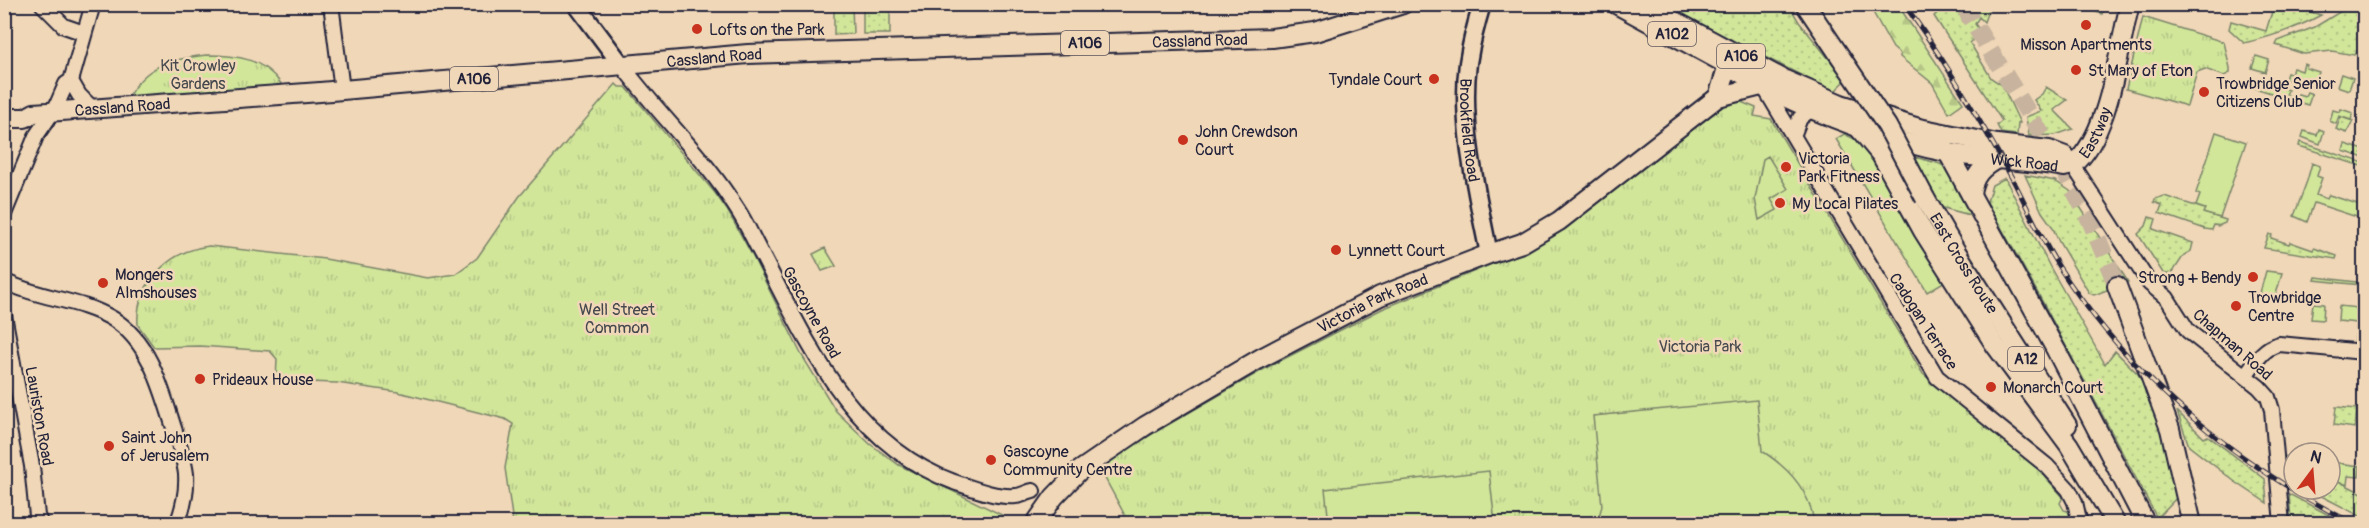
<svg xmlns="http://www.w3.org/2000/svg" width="2369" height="528" viewBox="0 0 2369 528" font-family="Pangolin,sans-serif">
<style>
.grass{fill:url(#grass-dots);stroke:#7a846a;stroke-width:1.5}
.forest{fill:url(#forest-firs);stroke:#7a846a;stroke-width:1.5}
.park{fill:url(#park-tufts);stroke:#7a846a;stroke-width:1.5}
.garden{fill:#d2e69a;stroke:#7a846a;stroke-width:1.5}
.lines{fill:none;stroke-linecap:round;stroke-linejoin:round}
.trunk-tunnel{stroke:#c7b39e;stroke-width:18;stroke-dasharray:18 9;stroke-linecap:butt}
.tertiary-casing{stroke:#22223b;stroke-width:18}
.secondary-casing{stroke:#22223b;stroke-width:21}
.primary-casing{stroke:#22223b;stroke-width:22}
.trunk-casing{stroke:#22223b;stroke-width:22}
.tertiary{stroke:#f0d7b7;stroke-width:14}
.secondary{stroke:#f0d7b7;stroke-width:16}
.primary{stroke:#f0d7b7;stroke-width:18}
.trunk{stroke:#f0d7b7;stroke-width:18}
.rail-casing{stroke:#22223b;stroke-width:5}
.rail{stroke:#f0d7b7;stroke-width:3;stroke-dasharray:9;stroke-linecap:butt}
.trunk-bridge-casing{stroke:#22223b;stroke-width:22;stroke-linecap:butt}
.trunk-bridge{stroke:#f0d7b7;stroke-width:18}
.poi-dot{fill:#c8321e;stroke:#f0d7b7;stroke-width:2}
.labels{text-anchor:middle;stroke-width:5;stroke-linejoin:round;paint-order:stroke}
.shield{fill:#f0d7b7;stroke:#605860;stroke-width:1.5}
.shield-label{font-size:15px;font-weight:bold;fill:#22223b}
.poi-label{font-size:16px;fill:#22223b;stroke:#f0d7b7;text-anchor:start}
.street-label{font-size:16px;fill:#22223b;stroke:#f0d7b7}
.park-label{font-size:16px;fill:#45494e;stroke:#f0d7b7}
</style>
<defs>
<pattern id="grass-dots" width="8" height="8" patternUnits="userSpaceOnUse" patternTransform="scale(1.5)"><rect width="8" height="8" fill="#d2e69a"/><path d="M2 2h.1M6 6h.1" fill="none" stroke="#b4c586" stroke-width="1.8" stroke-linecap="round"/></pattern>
<pattern id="forest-firs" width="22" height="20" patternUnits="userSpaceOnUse" patternTransform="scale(1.5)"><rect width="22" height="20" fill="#d2e69a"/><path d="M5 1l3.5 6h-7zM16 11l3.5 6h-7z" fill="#b4c586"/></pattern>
<pattern id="park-tufts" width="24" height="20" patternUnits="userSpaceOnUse" patternTransform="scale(1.5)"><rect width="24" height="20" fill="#d2e69a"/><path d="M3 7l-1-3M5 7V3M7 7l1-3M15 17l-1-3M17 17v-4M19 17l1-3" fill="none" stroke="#b4c586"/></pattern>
</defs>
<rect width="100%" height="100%" fill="#f0d7b7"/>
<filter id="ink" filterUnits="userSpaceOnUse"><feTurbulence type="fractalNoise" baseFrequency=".0167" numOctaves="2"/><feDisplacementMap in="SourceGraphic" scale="12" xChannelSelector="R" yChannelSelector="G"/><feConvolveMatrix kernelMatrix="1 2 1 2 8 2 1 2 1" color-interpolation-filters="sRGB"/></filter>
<g filter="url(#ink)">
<path class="grass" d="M834,5H852L853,34L834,35Z
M863,5H890V34H863Z
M1663,5H1789L1799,22L1846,80L1834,92Z
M1946,5H1990L1984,22L1979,17L1975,24L1981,32L1970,43L1991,78L2002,85L2020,123H2018L2017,135L2001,133L1997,125L2002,121L1934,16Z
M2274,5H2286L2321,15C2297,28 2271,37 2244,43L2229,29L2231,21L2266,31Z
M2351,5H2364V46L2354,55L2332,51L2304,54L2276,45L2278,41L2315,27Z
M2046,87L2067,100L2054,110L2073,129L2055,135L2029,136L2026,117L2041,111L2034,100L2042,94Z
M2341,117L2353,121L2347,133L2336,129Z
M2300,142L2364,163V167L2299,146Z
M2345,144L2364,150V158L2343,151Z
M1911,156L1944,165L1970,215L1940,207Z
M2025,175L2055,181L2070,191L2128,282L2094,295L2089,293L2059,242L2052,226L2042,212Z
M2005,178L2050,267L2105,364L2115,351L2152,388L2180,494L2157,518L2040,297L1987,202L1992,185Z
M2164,196L2205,209L2204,213L2226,220L2225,223L2218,226L2214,225L2212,230L2205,229L2159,213L2162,205L2154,202L2155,199Z
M2149,217L2156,219L2153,229L2193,243L2191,251L2184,255L2171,275L2163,273L2138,234L2146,226Z
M2269,234L2272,235L2271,238L2289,244L2290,242L2313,250L2314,248L2337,256L2336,259L2264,248Z
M2336,407L2357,409L2355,428L2334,425Z
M2177,411L2204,438L2208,436L2265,479L2267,503L2234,481L2189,446Z
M2284,456L2294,459V480L2287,475Z
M2330,477L2364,494V518L2308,489H2330Z
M2289,494L2344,523H2299L2291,520Z"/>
<path class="forest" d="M1869,5H1898L1963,103L1949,113L1932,83L1900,57V54L1893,48Z"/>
<path class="park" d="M2143,17L2224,42L2230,68V73L2224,76L2205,69L2197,72L2187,106L2126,89Z
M206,55C237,55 263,58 282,85L128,98C144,65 172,59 206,55Z
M616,84L619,87H626L715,193L727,210L752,255L801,354L836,411L870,444L899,465L1002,515L1007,523H513L505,468L513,424L505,419L398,392L337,383L276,381L277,359L270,351L200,346L154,347L138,325C135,284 170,250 209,246L325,259L428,278L455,274L477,258L519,197Z
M1741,102L1756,108L1754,116L1771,119L1923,374L2033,463L2063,497L2060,503L2064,510L2070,512L2071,523H1129L1099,467L1152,434L1266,368L1382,309L1519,253L1606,195L1725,105Z
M825,248L836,266L822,271L813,254Z"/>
<path class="garden" d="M2075,5H2118L2117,11L2104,7L2102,14Z
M2256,56L2269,60L2265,72L2252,68Z
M2304,64L2307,65L2306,68L2319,72L2315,84L2302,80L2301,84L2285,79L2287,73L2291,74L2293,68L2302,71Z
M2341,74L2353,78L2349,90L2337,86Z
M2257,80L2288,90L2286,95L2294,97L2293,100L2246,85L2248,82L2255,84Z
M2307,92L2312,94L2308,105L2295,101L2298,94L2305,96Z
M2341,109L2353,113L2351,120L2339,116L2336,124L2330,121L2333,110L2340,112Z
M2319,129L2324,131L2320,144L2302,137L2304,131L2317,135Z
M2216,132L2246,142L2220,218L2203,213L2205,209L2196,206L2200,195L2196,193Z
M1844,134L1857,140L1871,155L1947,280L1927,292L1836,139Z
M1768,156L1788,189L1771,199L1777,210L1759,220L1755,199L1763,159Z
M2312,163L2320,166L2317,176L2322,178L2316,195L2327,199L2329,195L2364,206V225L2361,224L2363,219L2314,203L2307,222L2294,216L2307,181Z
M2266,271L2282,273L2275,298L2260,293Z
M2316,277L2364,283V341L2355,340L2357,323L2338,321L2339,306L2358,308L2361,285L2315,280Z
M2313,303L2324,304L2323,320L2311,319Z
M1757,400L1762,451C1789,468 1810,491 1814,523H1597L1602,506L1593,416Z
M2330,462L2360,466L2359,477L2348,476L2347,485L2330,477Z
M1489,471L1495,523H1329L1325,489Z"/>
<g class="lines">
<path class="trunk-tunnel" d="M1965,4L1969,16L2068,178L2091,222L2117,286"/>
<g class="tertiary-casing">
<path id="tertiary" d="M42,4L64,26L84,33
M331,4L342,90
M621,64C658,114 704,156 737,209C747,224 754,241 763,257C809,346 853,445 954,482C972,488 996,498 1016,496C1021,496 1027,492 1033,491
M71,81L79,95L94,110
M1764,87L1937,377L2047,466L2069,490L2075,502L2080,524
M1793,136L1800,118L1813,108
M2073,165L2149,283L2167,298L2188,331L2259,387L2268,397L2272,410L2282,524
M4,214L36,136L56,107L66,84L71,81L93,4
M4,281C39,299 80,299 113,319C149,341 161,387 173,425C178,440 184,458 186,474C187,490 183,509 177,524
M4,315L32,466L37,516L41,524
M2245,376C2255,362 2263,348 2279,344L2364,352"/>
</g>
<g class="secondary-casing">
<g id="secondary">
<path d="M576,4L621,64"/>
<path id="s1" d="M1482,4C1476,24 1471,43 1468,63C1460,123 1477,194 1489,254"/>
</g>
</g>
<g class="primary-casing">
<g id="primary">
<path d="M1718,97L1728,65L1724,51"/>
<path id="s2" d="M4,118H25L34,113L320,92L748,54L1272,38L1315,32L1403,4"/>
<path id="s3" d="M2073,165C2110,136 2118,49 2130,4"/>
<path id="s4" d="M1035,524L1054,497L1079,471L1145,426L1261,358L1380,296L1489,254L1522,243L1559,221L1718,97L1761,86L1764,87"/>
</g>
</g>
<g class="trunk-casing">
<g id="trunk">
<path d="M1616,4L1728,65L1761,86"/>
<path d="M1643,4L1783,79L1841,104L1919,128L1997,144L2049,150L2065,156L2073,165"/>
<path d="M1805,4L1844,62"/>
<path id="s5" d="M1764,87C1820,115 1888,141 1950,153C1987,160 2026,160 2064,167L2073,165"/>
<path d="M1857,126L1881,155L1923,231L1995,345L2069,445L2116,524"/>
<path d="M1926,132L1935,138L1948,153L2056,350L2146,524"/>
<path d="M1971,194C1973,176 1982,167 1997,159"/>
<path id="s6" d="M1925,198L1957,253L2067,425"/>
<path d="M2117,286L2170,429L2192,524"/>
</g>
</g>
<use href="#tertiary" class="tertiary"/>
<use href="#secondary" class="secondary"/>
<use href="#primary" class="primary"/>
<use href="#trunk" class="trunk"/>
<g class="rail-casing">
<path id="rail" d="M1904,4C1945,60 1979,118 2012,178C2028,208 2041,239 2059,267C2132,380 2235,463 2354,524"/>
</g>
<use href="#rail" class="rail"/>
<g class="trunk-bridge-casing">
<path id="trunk-bridge" d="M1844,62L1887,126L1925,198"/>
</g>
<use href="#trunk-bridge" class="trunk-bridge"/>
</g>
</g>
<g class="poi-dot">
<circle cx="2086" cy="25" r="6"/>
<circle cx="697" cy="29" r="6"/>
<circle cx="2076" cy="70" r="6"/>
<circle cx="1434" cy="79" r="6"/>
<circle cx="2204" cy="92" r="6"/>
<circle cx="1183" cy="140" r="6"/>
<circle cx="1786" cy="167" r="6"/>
<circle cx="1780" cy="203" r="6"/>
<circle cx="1336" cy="250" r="6"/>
<circle cx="2253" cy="277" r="6"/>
<circle cx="103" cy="283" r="6"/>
<circle cx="2236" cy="306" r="6"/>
<circle cx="200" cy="379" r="6"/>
<circle cx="1991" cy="387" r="6"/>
<circle cx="109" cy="446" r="6"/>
<circle cx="991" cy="460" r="6"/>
</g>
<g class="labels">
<g class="shield">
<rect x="1648" y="22" width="48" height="24" rx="4.5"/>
<rect x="1061" y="31" width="48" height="24" rx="4.5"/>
<rect x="1717" y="44" width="48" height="24" rx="4.5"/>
<rect x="450" y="67" width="48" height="24" rx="4.5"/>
<rect x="2008" y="347" width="36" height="24" rx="4.5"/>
</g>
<g class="shield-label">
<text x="1672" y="39">A102</text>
<text x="1085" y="48">A106</text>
<text x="1741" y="61">A106</text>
<text x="474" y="84">A106</text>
<text x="2026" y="364">A12</text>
</g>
<g class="poi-label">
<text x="709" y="35">Lofts on the Park</text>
<text x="2086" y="50" text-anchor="middle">Misson Apartments</text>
<text x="2088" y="76">St Mary of Eton</text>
<text x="1422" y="85" text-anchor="end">Tyndale Court</text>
<text x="2216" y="89">Trowbridge Senior<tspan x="2216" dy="18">Citizens Club</tspan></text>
<text x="1195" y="137">John Crewdson<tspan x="1195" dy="18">Court</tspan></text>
<text x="1798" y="164">Victoria<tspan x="1798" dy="18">Park Fitness</tspan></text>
<text x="1792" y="209">My Local Pilates</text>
<text x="1348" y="256">Lynnett Court</text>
<text x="115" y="280">Mongers<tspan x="115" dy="18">Almshouses</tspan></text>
<text x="2241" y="283" text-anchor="end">Strong + Bendy</text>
<text x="2248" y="303">Trowbridge<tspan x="2248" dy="18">Centre</tspan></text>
<text x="212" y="385">Prideaux House</text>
<text x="2003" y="393">Monarch Court</text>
<text x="121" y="443">Saint John<tspan x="121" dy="18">of Jerusalem</tspan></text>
<text x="1003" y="457">Gascoyne<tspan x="1003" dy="18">Community Centre</tspan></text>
</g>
<g class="street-label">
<text dy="6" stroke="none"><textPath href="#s2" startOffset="1200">Cassland Road</textPath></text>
<text dy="6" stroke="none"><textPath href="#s2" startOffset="714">Cassland Road</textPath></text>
<text dy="6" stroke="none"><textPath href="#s2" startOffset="120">Cassland Road</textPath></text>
<text dy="6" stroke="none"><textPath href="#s1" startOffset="128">Brookfield Road</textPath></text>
<text dy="6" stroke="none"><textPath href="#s3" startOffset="40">Eastway</textPath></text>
<text dy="6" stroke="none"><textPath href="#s5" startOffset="273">Wick Road</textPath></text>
<text dy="6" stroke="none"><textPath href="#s6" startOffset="76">East Cross Route</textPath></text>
<text dy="6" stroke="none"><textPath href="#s4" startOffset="408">Victoria Park Road</textPath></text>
<text transform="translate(812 312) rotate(61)" y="6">Gascoyne Road</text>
<text transform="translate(1924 321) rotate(57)" y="6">Cadogan Terrace</text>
<text transform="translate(2233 344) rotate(41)" y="6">Chapman Road</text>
<text transform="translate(40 416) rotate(80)" y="6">Lauriston Road</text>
</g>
<g class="park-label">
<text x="198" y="71">Kit Crowley<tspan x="198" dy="18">Gardens</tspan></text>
<text x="617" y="315">Well Street<tspan x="617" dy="18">Common</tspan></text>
<text x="1700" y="352">Victoria Park</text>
</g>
</g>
<rect width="2369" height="528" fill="none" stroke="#f0d7b7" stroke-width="24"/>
<rect x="12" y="12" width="2345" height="504" fill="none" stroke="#22223b" stroke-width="2" filter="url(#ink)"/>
<g transform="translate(2312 471) rotate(16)"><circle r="28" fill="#f0d7b7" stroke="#9e8f85" stroke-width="1.5"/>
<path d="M0-4.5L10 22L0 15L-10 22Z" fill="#c8321e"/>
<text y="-9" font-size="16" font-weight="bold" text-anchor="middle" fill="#22223b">N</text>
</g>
</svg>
